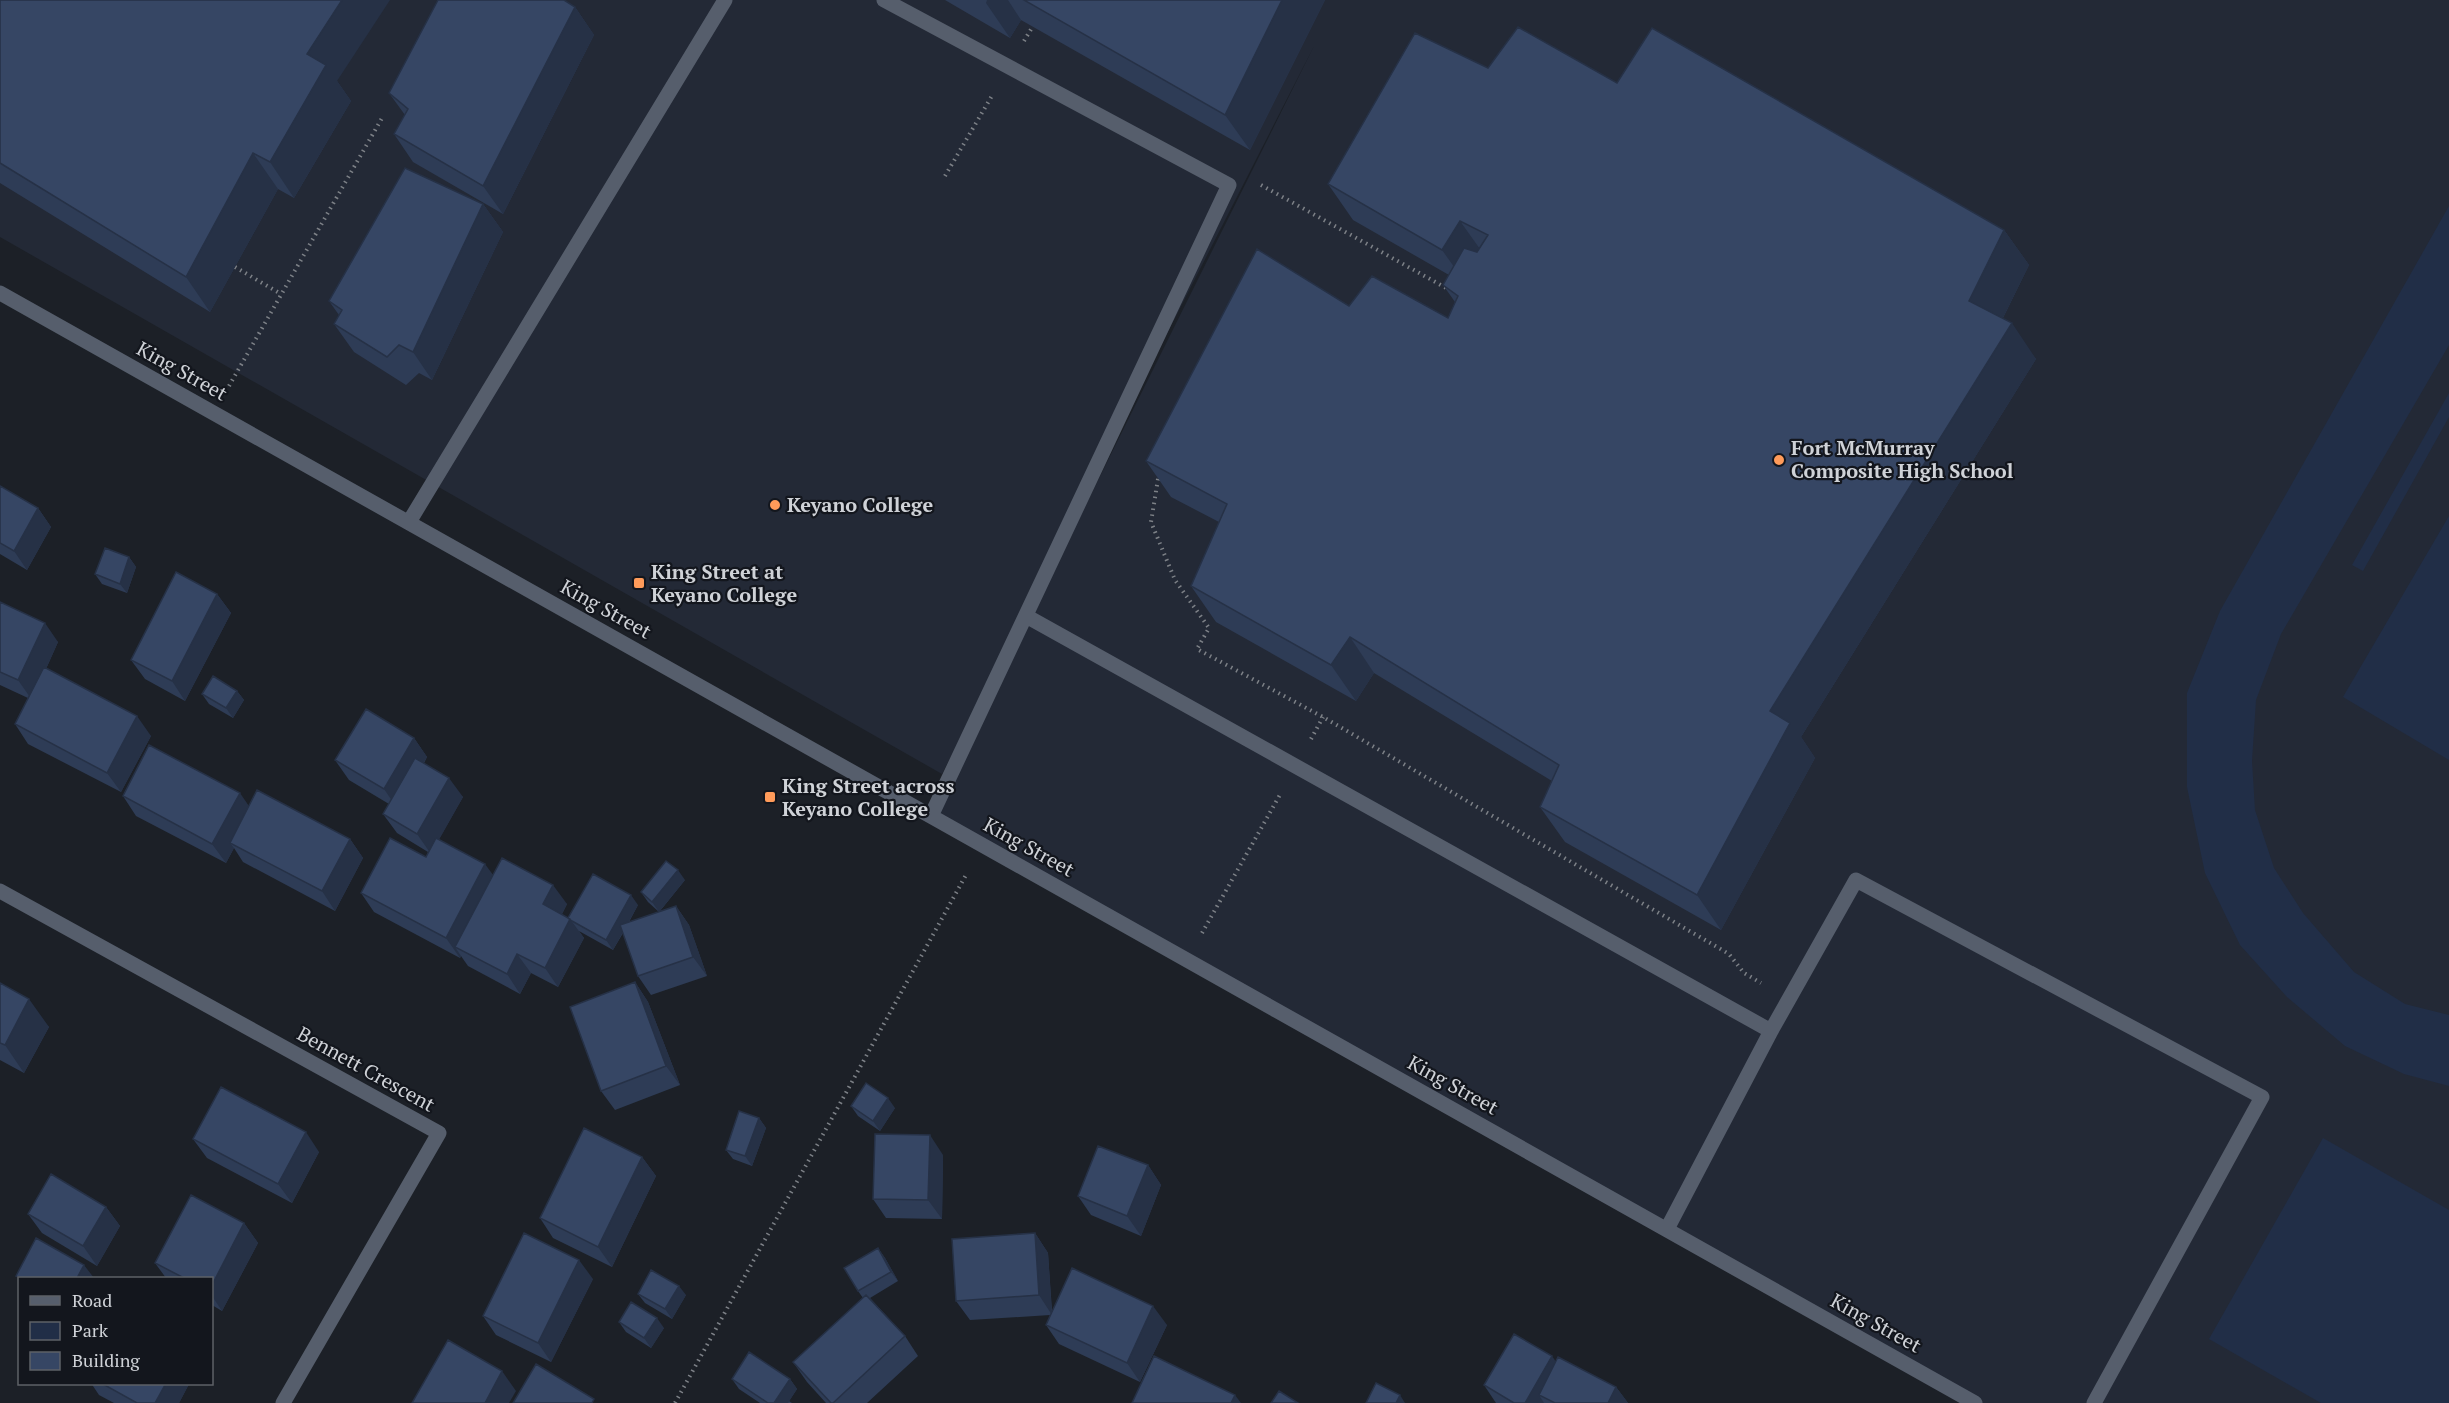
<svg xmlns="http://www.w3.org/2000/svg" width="2449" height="1403" viewBox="0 0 2449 1403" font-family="'PT Serif',serif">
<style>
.built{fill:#232936}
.green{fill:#212e47}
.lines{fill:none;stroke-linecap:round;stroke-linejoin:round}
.path{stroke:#7d8187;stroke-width:4;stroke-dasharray:1.5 4.5;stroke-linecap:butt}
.minor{stroke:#565e6c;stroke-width:15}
.wall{fill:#2e3c56}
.shaded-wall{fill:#263146}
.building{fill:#364664;stroke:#263146;stroke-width:1.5}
.poi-dot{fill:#ff9b5a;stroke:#13161d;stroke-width:2}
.labels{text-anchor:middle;stroke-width:4.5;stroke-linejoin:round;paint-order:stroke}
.street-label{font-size:20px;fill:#cfd2d7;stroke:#13161d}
.poi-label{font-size:20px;font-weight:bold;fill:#cfd2d7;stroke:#13161d;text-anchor:start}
</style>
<rect width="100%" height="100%" fill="#1c2027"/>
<path class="built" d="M0,0H2449V1403H1975L931,816L1314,46L942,774L0,237Z"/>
<path class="green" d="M2449,206V345L2281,634L2256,700L2252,761L2255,810L2274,868L2303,913L2354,972L2405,1004L2449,1015V1086L2404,1074L2345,1046L2287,997L2240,945L2205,873L2187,787V693L2220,611Z
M2449,393V417L2363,571L2352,565Z
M2449,516V760L2343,697Z
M2323,1138L2449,1210V1403H2321L2209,1339Z"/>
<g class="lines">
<path class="path" d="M1024,41L1033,26
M945,176L993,94
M1261,185L1448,289
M235,267L281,294
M229,386L382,118
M1159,473L1151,522L1175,580L1209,628L1197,649L1323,717L1729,954L1744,973L1761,983
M1311,739L1323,717
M1202,933L1281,793
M675,1403L967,873"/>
<path class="minor" d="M884,0L1229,185L931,816
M0,293L1975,1403
M409,522L725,0
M1026,616L1771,1031L1667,1229
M0,891L439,1133L283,1403
M1771,1031L1856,880L2262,1097L2094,1403"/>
</g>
<path class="wall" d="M0,0L337,81L351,101L294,198L278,189L210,312L0,183Z
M945,0H1325L1250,150L1021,20L1010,38Z
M575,7L594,35L503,214L413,162L394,134L405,115L389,93Z
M1488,68L1617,83L2004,230L2029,265L2003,318L2036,359L1801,737L1815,758L1721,930L1565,842L1540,807L1552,781L1374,673L1356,701L1216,622L1191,586L1219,522L1171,497L1146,461L1349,306L1448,318L1455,302L1443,285L1449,275L1353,220L1328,184Z
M483,204L503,232L432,380L419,373L406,385L354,352L334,324L339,315L329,301Z
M0,486L38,508L51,527L27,570L0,554Z
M129,557L136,567L127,593L102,584L95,574Z
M217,594L231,613L185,701L145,679L131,660Z
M0,602L58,642L46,669L151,736L121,792L28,744L15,724L28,698L0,685Z
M237,691L244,700L233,718L209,704L202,694Z
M414,738L427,757L424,763L463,797L439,839L493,875L567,904L562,914L568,918L638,905L629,922L659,912L648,902L641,892L685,880L660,911L676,906L689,925L707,976L651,995L638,976L623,933L613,950L579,931L584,938L558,987L531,973L520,994L468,966L461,956L460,958L374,912L361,893L426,857L428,852L397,833L383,814L389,804L349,780L335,760Z
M123,796L249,806L350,839L363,858L335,911L243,862L234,848L226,863L136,816Z
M635,982L648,1002L680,1085L615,1110L601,1091Z
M0,983L49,1027L24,1073L0,1060Z
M851,1106L895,1108L880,1131L858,1116Z
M759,1118L766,1128L752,1166L733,1159L726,1150Z
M193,1139L319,1152L292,1203L207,1158Z
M943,1155L942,1219L886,1218L873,1199Z
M642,1157L656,1176L612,1267L553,1238L540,1218Z
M1148,1165L1161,1185L1141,1236L1091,1215L1078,1196Z
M106,1207L120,1226L97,1266L42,1233L28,1214Z
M244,1223L258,1243L222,1311L212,1305V1278H166L155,1263Z
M1035,1233L1048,1253L1052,1311L1167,1325L1140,1382L1059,1344L1046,1325L1050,1315L970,1320L956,1301Z
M878,1248L885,1258L898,1281L870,1298L905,1336L918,1356L867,1403H826L807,1382L793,1362L863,1298L858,1291Z
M593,1279L551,1362L496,1335L483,1316Z
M638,1294L686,1295L672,1319L645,1303Z
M619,1322L664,1328L651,1348L626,1332Z
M1556,1361L1616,1387L1628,1403H1496L1484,1385Z
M732,1379H790L797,1389L789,1401L792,1403H760L739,1389Z
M91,1383H189V1384L179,1403H114L99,1395Z"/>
<path class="shaded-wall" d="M342,0H390L337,81L351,101L294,198L270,162L307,54Z
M987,0H1008L1021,20L1010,38L986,3Z
M1282,0H1325L1250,150L1225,115Z
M575,7L594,35L503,214L483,186Z
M253,153L278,189L210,312L186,277Z
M483,204L503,232L432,380L413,352Z
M1460,221L1485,256L1467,285L1442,250Z
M2004,230L2029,265L1994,336L1969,301Z
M2012,323L2036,359L1801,737L1815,758L1721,930L1697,895L1770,711Z
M38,508L51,527L27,570L14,551Z
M129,557L136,567L127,593L120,584Z
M217,594L231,613L185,701L172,681Z
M45,623L58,642L32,700L18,680Z
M1350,637L1374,673L1356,701L1331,665Z
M237,691L244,700L233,718L226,708Z
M137,716L151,736L121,792L107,773Z
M414,738L427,757L397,808L384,789Z
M449,778L463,797L431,854L417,834Z
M240,793L253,812L230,843L234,848L226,863L212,844Z
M350,839L363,858L335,911L322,891Z
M485,864L499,883L455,947L461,956L460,958L446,938Z
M678,870L685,880L659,912L652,902Z
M553,885L567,904L557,924L543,904Z
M631,895L638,905L613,950L606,940Z
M676,906L689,925L707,976L693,957Z
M570,919L584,938L558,987L545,968Z
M517,954L531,973L520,994L507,974Z
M635,982L648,1002L680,1085L666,1066Z
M29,999L49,1027L24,1073L5,1045Z
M888,1098L895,1108L880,1131L873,1121Z
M759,1118L766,1128L752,1166L745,1156Z
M306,1132L319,1152L292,1203L278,1184Z
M930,1135L943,1155L942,1219L928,1200Z
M642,1157L656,1176L612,1267L598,1247Z
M1148,1165L1161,1185L1141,1236L1127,1216Z
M106,1207L120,1226L97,1266L83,1246Z
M244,1223L258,1243L222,1311L212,1296V1285Z
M1035,1233L1048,1253L1052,1315L1039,1295Z
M878,1248L885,1258L898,1281L891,1272Z
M579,1260L593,1279L551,1362L538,1343Z
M84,1265L94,1278H77Z
M679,1286L686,1295L672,1319L665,1309Z
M1153,1306L1167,1325L1140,1382L1127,1363Z
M657,1318L664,1328L651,1348L644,1338Z
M1552,1356L1565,1375L1539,1395L1544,1403H1525Z
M502,1371L516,1391L509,1403H485Z
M790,1379L797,1389L788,1403H774Z
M166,1383H189V1384L179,1403H155Z
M1616,1387L1628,1403H1608Z
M1235,1395L1241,1403H1231Z
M1400,1395L1405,1403H1396Z"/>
<path class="building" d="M0,0H342L307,54L326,65L270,162L253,153L186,277L0,163Z
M438,0H564L575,7L483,186L394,134L408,109L389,93Z
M1024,0H1282L1225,115Z
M1518,27L1617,83L1652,28L2004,230L1969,301L2012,323L1770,711L1790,723L1697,895L1540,807L1559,765L1350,637L1331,665L1191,586L1227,504L1146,461L1257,249L1349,306L1372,276L1448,318L1458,296L1443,285L1464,248L1477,252L1488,235L1460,221L1442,250L1328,184L1415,33L1488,68Z
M405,168L483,204L413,352L399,345L387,357L334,324L342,310L329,301Z
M0,486L38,508L14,551L0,543Z
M105,548L129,557L120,584L95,574Z
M176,572L217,594L172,681L131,660Z
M0,602L45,623L18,680L0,672Z
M44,667L137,716L107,773L15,724Z
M213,676L237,691L226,708L202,694Z
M366,709L414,738L384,789L335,760Z
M149,745L240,793L212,844L123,796Z
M415,758L449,778L417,834L383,814Z
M257,790L350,839L322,891L230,843Z
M390,838L426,857L436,838L485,864L446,938L361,893Z
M502,858L553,885L543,904L570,919L545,968L517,954L507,974L455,947Z
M666,861L678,870L652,902L641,892Z
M593,874L631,895L606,940L572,921L568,918Z
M676,906L693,957L638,976L620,925Z
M635,982L666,1066L601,1091L570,1007Z
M0,983L29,999L5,1045L0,1043Z
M866,1083L888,1098L873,1121L851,1106Z
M221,1087L306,1132L278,1184L193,1139Z
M739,1111L759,1118L745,1156L726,1150Z
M584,1128L642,1157L598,1247L540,1218Z
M875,1134L930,1135L928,1200L873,1199Z
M1098,1146L1148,1165L1127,1216L1078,1196Z
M51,1174L106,1207L83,1246L28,1214Z
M191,1195L244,1223L212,1285V1278H184L155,1263Z
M524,1233L579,1260L538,1343L483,1316Z
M1035,1233L1039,1295L956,1301L952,1239Z
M36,1238L84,1265L77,1278H21L16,1276Z
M878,1248L891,1272L858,1291L844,1268Z
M1072,1268L1153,1306L1127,1363L1046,1325Z
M651,1270L679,1286L665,1309L638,1294Z
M866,1295L905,1336L833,1403H831L793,1362Z
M631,1302L657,1318L644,1338L619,1322Z
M1514,1334L1552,1356L1525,1403H1514L1484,1385Z
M448,1340L502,1371L485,1403H412Z
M749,1352L790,1379L774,1403H768L732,1379Z
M1154,1356L1235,1395L1231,1403H1132Z
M1558,1357L1616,1387L1608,1403H1555L1539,1395Z
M536,1364L594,1399L592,1403H513Z
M101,1383H166L155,1403H137Z
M1376,1383L1400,1395L1396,1403H1366Z
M1279,1391L1298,1403H1271Z"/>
<g class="poi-dot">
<circle cx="1779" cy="460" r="6"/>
<circle cx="775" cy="505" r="6"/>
<rect x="633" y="577" width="12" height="12" rx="3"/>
<rect x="764" y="791" width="12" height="12" rx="3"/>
</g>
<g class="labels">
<g class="street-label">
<text transform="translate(182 371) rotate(29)" y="7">King Street</text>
<text transform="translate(606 609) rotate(29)" y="7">King Street</text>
<text transform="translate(1029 847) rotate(29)" y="7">King Street</text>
<text transform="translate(366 1069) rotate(29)" y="7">Bennett Crescent</text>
<text transform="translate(1453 1085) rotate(29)" y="7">King Street</text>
<text transform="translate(1876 1323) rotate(29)" y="7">King Street</text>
</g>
<g class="poi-label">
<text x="1791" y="455">Fort McMurray<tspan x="1791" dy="23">Composite High School</tspan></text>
<text x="787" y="512">Keyano College</text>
<text x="651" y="579">King Street at<tspan x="651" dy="23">Keyano College</tspan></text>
<text x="782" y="793">King Street across<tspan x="782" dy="23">Keyano College</tspan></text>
</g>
</g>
<rect x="18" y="1277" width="195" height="108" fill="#13161d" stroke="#5e6167" stroke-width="1.5"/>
<rect x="30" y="1296" width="30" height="9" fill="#565e6c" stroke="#5e6167" stroke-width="1.5"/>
<text x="72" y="1307" font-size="18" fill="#cfd2d7">Road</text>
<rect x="30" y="1322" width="30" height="18" fill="#212e47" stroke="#5e6167" stroke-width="1.5"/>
<text x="72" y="1337" font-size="18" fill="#cfd2d7">Park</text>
<rect x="30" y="1352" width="30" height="18" fill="#364664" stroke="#5e6167" stroke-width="1.5"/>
<text x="72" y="1367" font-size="18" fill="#cfd2d7">Building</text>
</svg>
